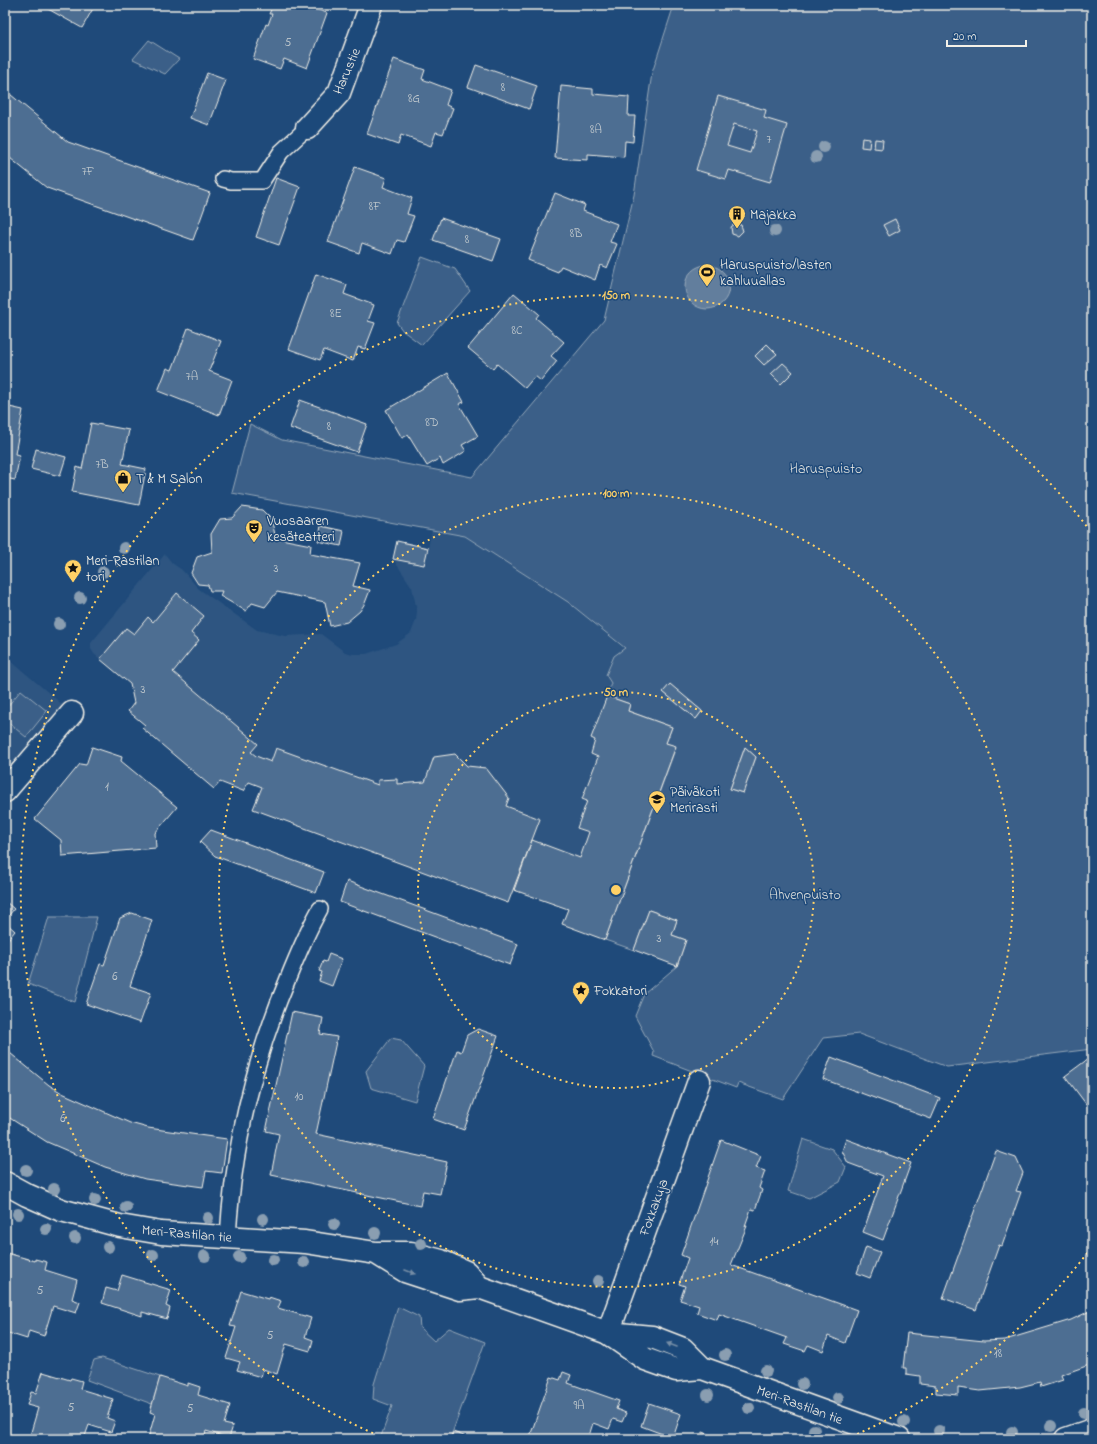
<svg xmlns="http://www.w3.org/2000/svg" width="1097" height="1444" viewBox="0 0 1097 1444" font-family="'Indie Flower',sans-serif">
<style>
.built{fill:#2d5581}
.green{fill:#3a5f88;stroke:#97a8b8;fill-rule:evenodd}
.water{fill:#627e9d;stroke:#9cacbb}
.building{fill:#4d6e92;stroke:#f4f1e8;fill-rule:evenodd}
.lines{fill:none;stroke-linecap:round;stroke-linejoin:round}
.service-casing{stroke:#f4f1e8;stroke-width:18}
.minor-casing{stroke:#f4f1e8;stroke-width:25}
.tertiary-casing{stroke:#f4f1e8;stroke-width:25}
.service{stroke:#1f4a7a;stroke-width:15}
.minor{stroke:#1f4a7a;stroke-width:22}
.tertiary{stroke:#1f4a7a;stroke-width:22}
.tree{fill:#8a9eb1}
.oneway{fill:#748da6}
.ring{fill:none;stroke:#ffd166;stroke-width:2;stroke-dasharray:2 4}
.labels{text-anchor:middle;stroke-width:3;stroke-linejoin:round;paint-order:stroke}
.number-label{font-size:12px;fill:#cad0d2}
.street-label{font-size:14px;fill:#f4f1e8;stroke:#1f4a7a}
.poi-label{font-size:14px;fill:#f4f1e8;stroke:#1f4a7a;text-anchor:start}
.park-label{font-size:14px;fill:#e1e2de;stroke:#1f4a7a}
.centre{fill:#ffd166;stroke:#1f4a7a;stroke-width:2}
.ring-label{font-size:12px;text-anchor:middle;font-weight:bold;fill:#ffd166;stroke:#1f4a7a;stroke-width:3;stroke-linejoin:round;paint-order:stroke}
</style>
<rect width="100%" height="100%" fill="#1f4a7a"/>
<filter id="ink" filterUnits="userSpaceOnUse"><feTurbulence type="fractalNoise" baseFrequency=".025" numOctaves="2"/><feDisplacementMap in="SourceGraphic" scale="8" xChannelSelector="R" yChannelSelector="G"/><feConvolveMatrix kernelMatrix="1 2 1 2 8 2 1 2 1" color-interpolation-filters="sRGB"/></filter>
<g filter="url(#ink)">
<path class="built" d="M432,530L465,536L568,602L756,757L677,966L562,924L567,909L514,890L508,903L253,809L261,786L249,782L243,791L220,782L214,789L142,728L144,724L134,703L130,684L94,654L91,649V643L165,554L172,563L182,570L199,589L257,630L285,636L321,634L345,652L353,654H366L396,644L411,633L416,620L417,611L412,587L393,559L397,541L428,548Z
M5,656L63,705L5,774Z"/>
<path class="green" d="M674,5H1092V1049L947,1067L859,1034L823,1038L783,1099L738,1083L736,1088L653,1056L654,1052L635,1016L644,994L677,966L686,940L672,935L677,920L649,910L634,950L605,940L676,747L666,743L672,727L628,711L630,704L607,696L611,683L606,675L614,656L625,648L568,602L465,536L232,493L250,424L282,440L472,477L604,320L634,195L652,73ZM670,685L702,711L696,719L663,692ZM745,747L756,757L743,793L730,789Z
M149,40L179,59L165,74L133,59Z
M422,257L455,269L470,291L422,345L403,331L397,323Z
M21,690L47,711L26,737L5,720V706L7,707Z
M49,917H97L75,1002L28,984Z
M391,1038L401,1040L424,1066L415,1101L371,1088L366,1071Z
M803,1139L832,1149L846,1167L840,1182L809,1198L788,1191Z
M398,1307L419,1317L420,1328L434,1341L449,1328L485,1342L450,1439H380L392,1406L373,1399L374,1384Z
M102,1358L160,1377L152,1404L87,1380L94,1360Z"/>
<path class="water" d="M685 287a22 22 0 1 1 44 0a22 22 0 1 1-44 0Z"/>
<path class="building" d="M41,5H95L82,28Z
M273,5H305L327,13L307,68L284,59L280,69L253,59L266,24L268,25L272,14H269Z
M394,59L425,70L422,79L451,90L446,105L453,108L443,134L436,132L431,146L401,135L398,145L367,134Z
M476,65L537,86L529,109L468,87Z
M207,73L226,80L209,125L190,118Z
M561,86L593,89V94L629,97L628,116H635L633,142L625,141L624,157L588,154V160L555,158Z
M5,90L68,142L210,193L193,240L47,188L5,154Z
M718,96L766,110L764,118L787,125L770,182L729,170L726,179L696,170ZM734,124L757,131L750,153L727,146Z
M862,138L870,139L869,148L861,147Z
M875,139L883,140L882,149L874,148Z
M355,167L386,178L383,187L412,198L407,214L414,216L406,237L404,242L397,240L392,254L362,243L359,253L328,242Z
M276,178L300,187L279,245L256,237Z
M555,193L585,205L583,211L617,224L610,242L617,244L607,268L600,265L595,280L561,266L558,272L528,260Z
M441,218L501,239L493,261L433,240Z
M895,219L900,230L889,236L883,225Z
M735,224L741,225L743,231L738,236L732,234L731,227Z
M316,274L347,285L344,294L374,305L368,321L375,323L365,349L358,347L353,361L324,350L320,360L289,349Z
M514,293L539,314L536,318L564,342L551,356L557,361L541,381L535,376L525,388L497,364L493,369L468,348Z
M188,328L221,341L209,371L232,380L219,415L158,391L167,368L172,370Z
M767,344L777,354L764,365L755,356Z
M783,363L793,372L781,384L771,374Z
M448,373L464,402L459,404L478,436L462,445L466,451L443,465L440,458L427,466L408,435L402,438L386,410Z
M300,400L367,424L357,452L290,428Z
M5,406L23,410L15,454L20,455L15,480L5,478Z
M91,423L129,430L122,464L146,469L139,505L72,492L77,467L82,469Z
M36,449L66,457L60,476L31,469Z
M242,507L262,510L271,519L276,538L311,545L310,554L360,563L353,586L370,590L365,603L360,611L347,622L330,626L325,602L277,592L265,607L252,603L246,611L220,596L222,591H210L208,585L198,584L191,573L197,557L212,552L211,534L220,519L232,518Z
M321,526L344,531L341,546L318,541Z
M397,541L428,548L424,565L393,559Z
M177,593L204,616L191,633L199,640L173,672L258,744L251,752L256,756L271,762L276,748L378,785V780L397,779V784L425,782L434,757L455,754L467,766L486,768L509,798L506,806L540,819L508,903L253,809L262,787L249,782L243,791L220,782L214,789L142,728L145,725L128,711L134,703L130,684L100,659L126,628L134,634L148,617L153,622Z
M670,684L702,711L696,719L663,692Z
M607,696L630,704L628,711L672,727L666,743L676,746L605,940L562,924L568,909L514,890L532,840L580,858L589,832L577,828L587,801L582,799L598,757L591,754L595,740L591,738Z
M92,747L122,757L121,761L177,807L155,833L156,848L62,856L61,840L35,819L80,764L86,765Z
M745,747L756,757L743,793L730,789Z
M211,830L324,872L316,893L215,856L200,842Z
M347,881L518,944L510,965L340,902Z
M5,901L14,909L5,920Z
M649,910L677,920L672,935L686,940L677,966L634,950Z
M132,913L152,920L130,986L151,993L140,1023L86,1004L100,964L104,965L120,918Z
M5,922L15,931L5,943Z
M329,954L342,959L332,986L319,981L322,972L319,971L323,961L326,962Z
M292,1012L323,1018L320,1034L337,1037L316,1134L447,1162L440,1194L423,1191L420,1206L271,1175L279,1134L266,1131Z
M478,1029L498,1036L464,1130L433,1119L457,1050L461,1052L467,1035Z
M5,1049L49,1085L62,1093L130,1123L148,1128L227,1139L222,1173L206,1171L203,1187L145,1179L105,1167L47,1142L5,1115Z
M1092,1056V1112L1065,1076Z
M831,1057L940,1098L931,1119L823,1079Z
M846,1139L911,1163L883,1240L863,1232L883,1176L848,1163L842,1151Z
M721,1140L761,1156L756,1168L765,1171L759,1188L762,1190L755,1210L751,1209L745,1226H747L731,1265L857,1310L845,1343L828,1336L823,1351L808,1345L805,1351L784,1344L787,1338L719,1314L717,1320L697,1313L699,1306L680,1300L685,1286L679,1284L688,1258L681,1255Z
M996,1151L1016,1158L1023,1173L1016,1191L1021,1192L1002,1246L999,1245L976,1310L943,1298Z
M866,1247L880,1252L870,1278L857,1273Z
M7,1253L35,1261V1259L47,1262L45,1270L77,1280L72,1299L80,1302L76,1313L53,1306L44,1336L29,1331L27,1339L5,1332V1261Z
M122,1275L171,1290L166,1306L170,1308L167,1319L142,1312V1316L102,1303L106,1288L117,1291Z
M241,1291L268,1299L269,1297L281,1301L278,1308L311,1318L305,1337L313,1340L310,1351L286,1344L277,1374L263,1369L261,1377L237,1370L240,1362L226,1358L236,1327L230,1326Z
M1092,1310V1364L1061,1375L1063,1380L1041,1387L1040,1382L1020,1387L980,1391L958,1388V1395L936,1393V1386L920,1384V1376L906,1374V1368H903L907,1333L984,1341L1005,1340L1071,1320Z
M43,1372L70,1380L71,1378L82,1381L80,1389L113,1399L107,1418L115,1421L111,1432L89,1425L84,1439H29L38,1408L27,1405L31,1392L36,1393Z
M563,1372L571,1375L568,1383L619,1401L616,1409L626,1413L622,1422L613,1419L609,1429L593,1423L588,1439H529L551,1377L560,1380Z
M160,1377L188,1386V1383L200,1387L198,1395L230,1405L224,1424L233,1426L229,1438L206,1431L204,1439H148L155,1414L150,1412Z
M649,1403L681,1414L673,1438L641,1426Z
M453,1432L472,1439H450Z
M703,1432L722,1439H701Z"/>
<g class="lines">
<g class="service-casing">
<path id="service" d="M223,179L231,181H262L281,152L307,128
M228,1237C233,1148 253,1063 287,981C297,956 307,932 320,909"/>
</g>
<g class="minor-casing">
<path id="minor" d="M307,128L339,93L371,5
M5,791L72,713
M608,1333L699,1081"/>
</g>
<g class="tertiary-casing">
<path id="tertiary" d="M5,1183L27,1195L61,1210L120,1226L161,1233L305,1242L376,1253H411L441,1261L466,1272L479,1287
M376,1253L405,1271L460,1289L479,1287L608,1333L652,1337L683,1349L702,1368
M609,1334L645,1359L676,1370L702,1368L899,1439
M1066,1439L1092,1430"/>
</g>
<use href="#service" class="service"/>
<use href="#minor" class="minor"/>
<use href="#tertiary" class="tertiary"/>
</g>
<g class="tree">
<circle cx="824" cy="147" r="6"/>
<circle cx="816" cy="157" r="6"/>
<circle cx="775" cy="231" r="6"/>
<circle cx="124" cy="548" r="6"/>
<circle cx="103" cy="572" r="6"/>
<circle cx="80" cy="598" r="6"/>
<circle cx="59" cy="624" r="6"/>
<circle cx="26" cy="1170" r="6"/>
<circle cx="54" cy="1189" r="6"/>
<circle cx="95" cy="1200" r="6"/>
<circle cx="126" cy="1207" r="6"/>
<circle cx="18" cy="1214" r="6"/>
<circle cx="208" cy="1218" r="6"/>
<circle cx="263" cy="1219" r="6"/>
<circle cx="334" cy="1224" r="6"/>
<circle cx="46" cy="1229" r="6"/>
<circle cx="375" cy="1233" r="6"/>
<circle cx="75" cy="1238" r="6"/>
<circle cx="421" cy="1244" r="6"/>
<circle cx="108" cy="1247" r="6"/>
<circle cx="153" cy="1255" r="6"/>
<circle cx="205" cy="1256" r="6"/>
<circle cx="239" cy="1257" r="6"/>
<circle cx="273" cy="1260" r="6"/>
<circle cx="304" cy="1262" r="6"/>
<circle cx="598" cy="1281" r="6"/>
<circle cx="725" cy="1355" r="6"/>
<circle cx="766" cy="1371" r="6"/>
<circle cx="802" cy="1384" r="6"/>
<circle cx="708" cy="1395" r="6"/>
<circle cx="838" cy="1398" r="6"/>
<circle cx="749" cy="1408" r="6"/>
<circle cx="1084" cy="1413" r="6"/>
<circle cx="904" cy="1422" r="6"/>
<circle cx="1051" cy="1426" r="6"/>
<circle cx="814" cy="1430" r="6"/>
<circle cx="939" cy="1431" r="6"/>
<circle cx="1012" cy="1432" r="6"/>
</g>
<defs><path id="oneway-solid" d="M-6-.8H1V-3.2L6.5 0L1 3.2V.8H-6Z"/></defs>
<g class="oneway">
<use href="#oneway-solid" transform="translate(410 1272) rotate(21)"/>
<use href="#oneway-solid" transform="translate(672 1345) rotate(-159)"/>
</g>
</g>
<g class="ring">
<circle cx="616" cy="890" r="198"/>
<circle cx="616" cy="890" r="397"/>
<path d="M1091 1248A595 595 0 0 1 848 1438M384 1438A595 595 0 1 1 1091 532"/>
</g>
<defs>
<g id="building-pin" transform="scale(0.9)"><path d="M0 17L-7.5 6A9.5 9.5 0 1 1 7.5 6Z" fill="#ffd166" stroke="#1f4a7a"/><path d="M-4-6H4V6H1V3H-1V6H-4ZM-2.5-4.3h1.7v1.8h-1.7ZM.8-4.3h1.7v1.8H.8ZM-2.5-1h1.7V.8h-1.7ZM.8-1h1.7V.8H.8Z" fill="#111"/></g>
<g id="stadium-pin" transform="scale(0.9)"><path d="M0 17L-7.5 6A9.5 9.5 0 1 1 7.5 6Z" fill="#ffd166" stroke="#1f4a7a"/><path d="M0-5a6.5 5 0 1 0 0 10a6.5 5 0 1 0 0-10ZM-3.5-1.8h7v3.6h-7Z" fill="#111"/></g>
<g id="shop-pin" transform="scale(0.9)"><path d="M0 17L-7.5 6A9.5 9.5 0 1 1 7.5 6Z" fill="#ffd166" stroke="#1f4a7a"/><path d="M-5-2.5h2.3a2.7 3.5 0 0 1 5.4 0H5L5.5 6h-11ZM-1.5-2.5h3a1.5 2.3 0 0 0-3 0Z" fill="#111"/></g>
<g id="theatre-pin" transform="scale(0.9)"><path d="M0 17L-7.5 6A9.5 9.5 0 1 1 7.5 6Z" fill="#ffd166" stroke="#1f4a7a"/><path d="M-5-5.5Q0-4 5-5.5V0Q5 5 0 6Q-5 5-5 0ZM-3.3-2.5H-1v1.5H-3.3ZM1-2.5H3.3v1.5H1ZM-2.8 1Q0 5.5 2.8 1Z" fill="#111"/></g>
<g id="sight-pin" transform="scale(0.9)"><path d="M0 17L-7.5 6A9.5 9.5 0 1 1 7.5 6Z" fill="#ffd166" stroke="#1f4a7a"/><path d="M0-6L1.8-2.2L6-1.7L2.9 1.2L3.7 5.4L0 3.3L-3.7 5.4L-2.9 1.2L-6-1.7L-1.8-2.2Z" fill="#111"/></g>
<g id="school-pin" transform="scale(0.9)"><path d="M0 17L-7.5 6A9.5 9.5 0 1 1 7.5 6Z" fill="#ffd166" stroke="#1f4a7a"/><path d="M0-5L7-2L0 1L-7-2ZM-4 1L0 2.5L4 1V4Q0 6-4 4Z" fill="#111"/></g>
</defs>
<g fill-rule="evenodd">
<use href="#building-pin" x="737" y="214"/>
<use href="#stadium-pin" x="707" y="272"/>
<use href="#shop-pin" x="123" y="478"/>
<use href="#theatre-pin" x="254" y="528"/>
<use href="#sight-pin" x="73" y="568"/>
<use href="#school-pin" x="657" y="799"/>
<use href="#sight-pin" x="581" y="990"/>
</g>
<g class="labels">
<g class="number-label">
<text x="288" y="46">5</text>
<text x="503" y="91">8</text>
<text x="414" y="102">8G</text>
<text x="596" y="133">8A</text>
<text x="769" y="143">7</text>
<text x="88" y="175">7F</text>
<text x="375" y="210">8F</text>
<text x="576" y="237">8B</text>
<text x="467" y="243">8</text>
<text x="336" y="317">8E</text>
<text x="517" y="334">8C</text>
<text x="192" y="380">7A</text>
<text x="432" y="426">8D</text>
<text x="329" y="430">8</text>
<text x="102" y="468">7B</text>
<text x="276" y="572">3</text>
<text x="143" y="693">3</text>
<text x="107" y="790">1</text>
<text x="659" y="942">3</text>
<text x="115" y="980">6</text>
<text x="299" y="1100">10</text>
<text x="63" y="1122">6</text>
<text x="714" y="1245">14</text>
<text x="40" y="1294">5</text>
<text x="270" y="1339">5</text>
<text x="998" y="1357">18</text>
<text x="579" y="1409">9A</text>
<text x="71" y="1411">5</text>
<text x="190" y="1412">5</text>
</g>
<g class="street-label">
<text transform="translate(346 71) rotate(-67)" y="5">Harustie</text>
<text transform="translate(653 1207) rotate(-70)" y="5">Fokkakuja</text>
<text transform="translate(187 1233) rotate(5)" y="5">Meri-Rastilan tie</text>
<text transform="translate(800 1404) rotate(20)" y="5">Meri-Rastilan tie</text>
</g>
<g class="poi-label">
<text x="750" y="219">Majakka</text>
<text x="720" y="269">Haruspuisto/lasten<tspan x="720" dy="16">kahluuallas</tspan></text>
<text x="136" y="483">T &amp; M Salon</text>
<text x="267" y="525">Vuosaaren<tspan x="267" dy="16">kesäteatteri</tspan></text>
<text x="86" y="565">Meri-Rastilan<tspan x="86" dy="16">tori</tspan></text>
<text x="670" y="796">Päiväkoti<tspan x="670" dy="16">Merirasti</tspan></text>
<text x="594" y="995">Fokkatori</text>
</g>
<g class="park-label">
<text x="826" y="473">Haruspuisto</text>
<text x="805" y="899">Ahvenpuisto</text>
</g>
</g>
<circle cx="616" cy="890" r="6" class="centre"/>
<g class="ring-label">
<text x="616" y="299">150 m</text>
<text x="616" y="497">100 m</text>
<text x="616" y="696">50 m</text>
</g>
<rect width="1097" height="1444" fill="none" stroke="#1f4a7a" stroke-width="20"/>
<rect x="10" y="10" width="1077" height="1424" fill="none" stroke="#f4f1e8" stroke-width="1.5" filter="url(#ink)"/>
<path d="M947 40v6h79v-6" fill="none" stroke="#f4f1e8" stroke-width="2"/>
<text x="953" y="40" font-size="12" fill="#f4f1e8" stroke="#1f4a7a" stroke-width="3" paint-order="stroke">20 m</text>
</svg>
